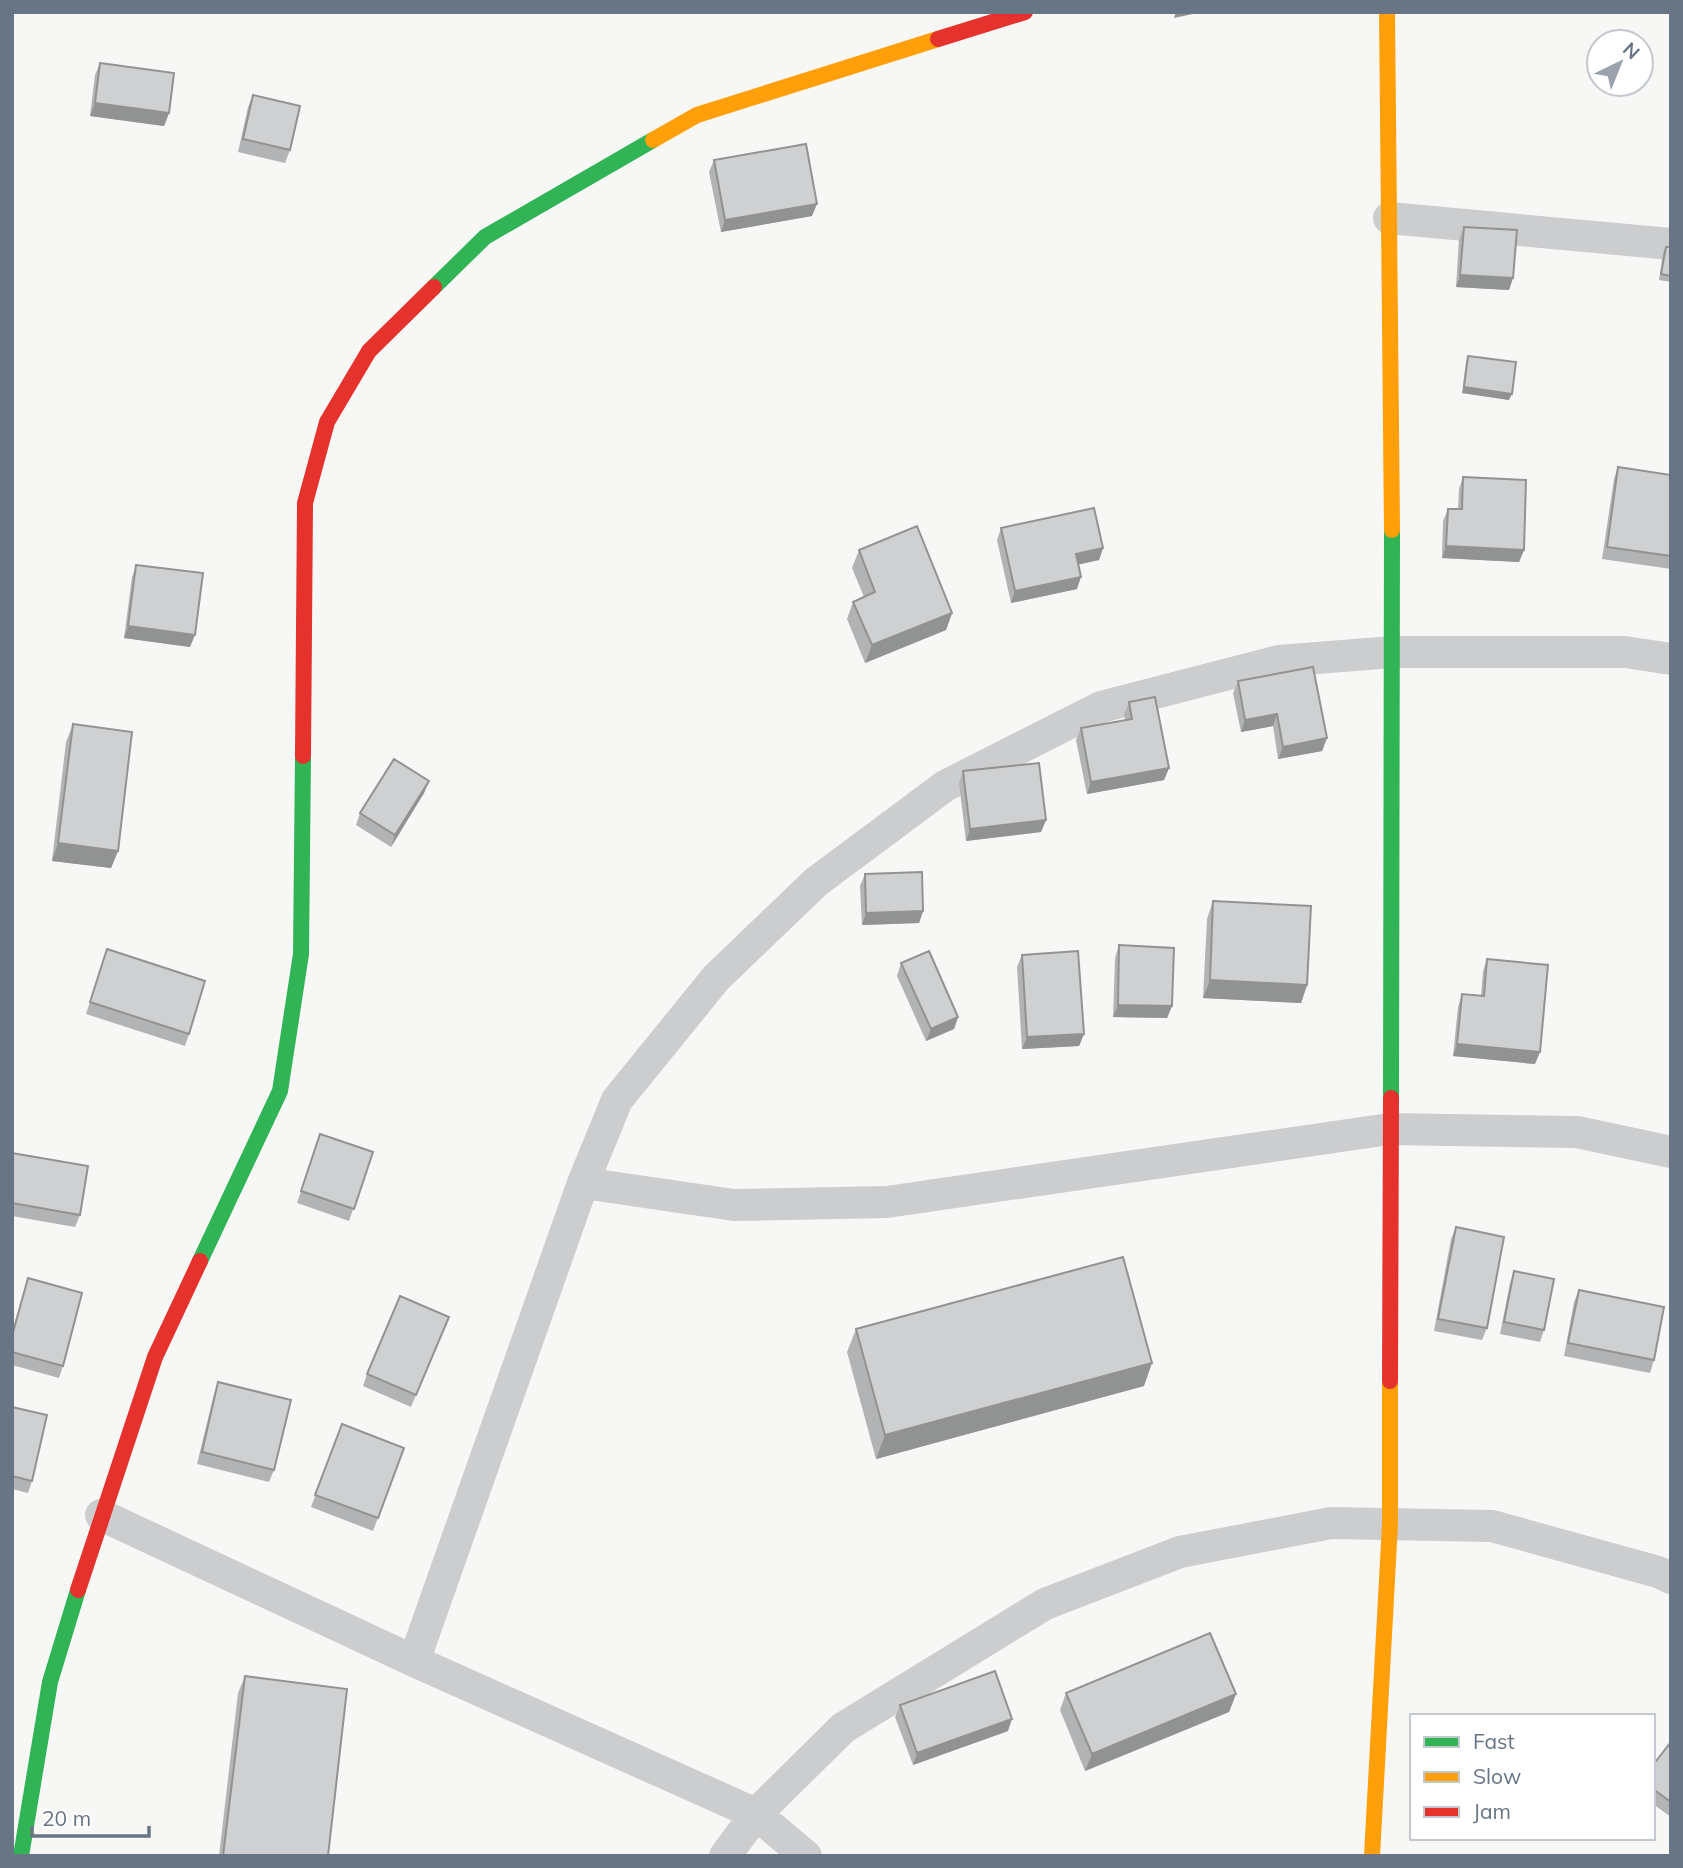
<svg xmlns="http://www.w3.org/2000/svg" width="1683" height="1868" viewBox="0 0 1683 1868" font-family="Mulish,sans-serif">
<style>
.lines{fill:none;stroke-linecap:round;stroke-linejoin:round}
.street{stroke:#cccdcf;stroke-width:32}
.fast{stroke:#30b455;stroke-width:16}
.slow{stroke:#ff9f0a;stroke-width:16}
.jam{stroke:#e5322d;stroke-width:16}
.wall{fill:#b2b3b4}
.shaded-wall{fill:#919292}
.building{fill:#cfd0d1;stroke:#919292;stroke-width:2}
</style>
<rect width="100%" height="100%" fill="#f7f7f6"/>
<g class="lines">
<path class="street" d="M1389,218L1671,244
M583,1183L734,1205L887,1202L1389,1129L1577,1132L1671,1152
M101,1515L414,1661L756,1814L806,1856
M414,1661L583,1183L617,1100L716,978L816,882L945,786L1101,707L1279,661L1393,652H1625L1671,659
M725,1856L756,1814L843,1728L1045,1604L1180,1552L1331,1523L1492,1526L1658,1572L1671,1578"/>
<path class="fast" d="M434,287L485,237L653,140
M1391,1098L1392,530
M200,1261L280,1091L301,954L303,756
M21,1856L50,1682L78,1590"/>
<path class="slow" d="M1387,12L1392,530
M653,140L697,115L938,39
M1372,1856L1390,1524V1381"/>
<path class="jam" d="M938,39L1025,12
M303,756L305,503L327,422L369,351L434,287
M1390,1381L1391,1098
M78,1590L155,1357L200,1261"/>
</g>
<path class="wall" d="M100,63L169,113L164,126L90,116L95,75Z
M253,95L290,150L285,163L238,152L248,107Z
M714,160L812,216L721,232L709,172Z
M1464,227L1513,278L1509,290L1456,287L1459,239Z
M1666,247H1671V282L1659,280L1663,253Z
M1468,356L1509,400L1462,393L1466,362Z
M1618,467L1671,475V569L1602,559L1614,479Z
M1463,477L1524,550L1519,562L1442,558L1443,521L1448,509H1458L1459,489Z
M1001,528L1103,548L1099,560L1079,564L1077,589L1011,603L997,540Z
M859,550L952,613L946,630L865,663L847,619L853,602L864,597L852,568Z
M136,565L190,647L124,638L132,577Z
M1238,681L1327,738L1322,751L1278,759L1273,726L1241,732L1233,693Z
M1129,702L1169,768L1164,780L1087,794L1076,740L1081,728L1125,720L1124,714Z
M73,724L118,851L111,868L52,861L66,742Z
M963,771L1046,820L1041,832L966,841L959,783Z
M429,781L424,793L391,847L356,825L360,813Z
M865,874L923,911L919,923L862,925L860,886Z
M1213,901L1307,985L1301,1003L1203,998L1207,919Z
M1119,945L1172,1006L1167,1018L1113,1017L1115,958Z
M107,949L189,1034L185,1046L86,1014Z
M1022,955L1084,1034L1079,1046L1022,1049L1017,967Z
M1487,959L1535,1064L1453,1056L1458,1007L1462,994L1481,996L1483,971Z
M901,963L958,1017L954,1029L926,1041L897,976Z
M320,1134L373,1152L349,1221L297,1203Z
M12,1153L80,1215L75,1227L12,1216Z
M1456,1227L1487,1328L1482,1340L1434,1331L1451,1239Z
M1514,1271L1544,1330L1540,1342L1500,1334L1510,1283Z
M28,1278L63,1366L59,1378L12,1365V1332Z
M1579,1290L1654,1360L1650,1373L1564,1356L1574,1302Z
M449,1317L411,1407L363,1386L367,1374Z
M856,1329L1144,1386L876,1459L847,1352Z
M218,1382L274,1470L269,1482L197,1464L214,1394Z
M12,1407L32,1481L28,1493L12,1489Z
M342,1424L404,1448L373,1531L311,1507Z
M245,1676L328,1856H219L238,1693Z
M1066,1693L1236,1694L1229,1712L1085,1771L1060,1710Z
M900,1705L1008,1731L913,1765L895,1717Z
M1671,1742V1817L1653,1804V1765Z"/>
<path class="shaded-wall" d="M1176,12H1202L1174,18Z
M95,103L169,113L164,126L90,116Z
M817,204L812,216L721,232L725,220Z
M1460,275L1513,278L1509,290L1456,287Z
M1464,387L1512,394L1509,400L1462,393Z
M1446,546L1524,550L1519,562L1442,558Z
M1103,548L1099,560L1072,566L1076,554Z
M1081,577L1077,589L1011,603L1015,591Z
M952,613L946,630L865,663L872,645Z
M128,626L195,635L190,647L124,638Z
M1277,714L1273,726L1241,732L1245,720Z
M1327,738L1322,751L1278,759L1283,747Z
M1169,768L1164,780L1087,794L1091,782Z
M429,781L424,793L391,847L395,835Z
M1046,820L1041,832L966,841L970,829Z
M58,843L118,851L111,868L52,861Z
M923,911L919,923L862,925L866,913Z
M1210,980L1307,985L1301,1003L1203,998Z
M1118,1005L1172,1006L1167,1018L1113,1017Z
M958,1017L954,1029L926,1041L931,1029Z
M1084,1034L1079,1046L1022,1049L1027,1037Z
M1457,1044L1540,1052L1535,1064L1453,1056Z
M1152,1363L1144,1386L876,1459L885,1435Z
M1236,1694L1229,1712L1085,1771L1092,1754Z
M1012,1719L1008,1731L913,1765L917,1753Z"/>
<path class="building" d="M100,63L174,73L169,113L95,103Z
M253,95L300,106L290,150L243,139Z
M806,144L817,204L725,220L714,160Z
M1464,227L1517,230L1513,278L1460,275Z
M1666,247H1671V276L1661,274Z
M1468,356L1516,362L1512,394L1464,387Z
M1618,467L1671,475V556L1607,547Z
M1463,477L1526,480L1524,550L1446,546L1448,509H1462Z
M1094,508L1103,548L1076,554L1081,577L1015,591L1001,528Z
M917,526L952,613L872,645L853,602L875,592L859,550Z
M136,565L203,573L195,635L128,626Z
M1313,667L1327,738L1283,747L1277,714L1245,720L1238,681Z
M1155,697L1169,768L1091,782L1081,728L1132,719L1129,702Z
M73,724L132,732L118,851L58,843Z
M394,759L429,781L395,835L360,813Z
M1039,763L1046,820L970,829L963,771Z
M922,872L923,911L866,913L865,874Z
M1213,901L1311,906L1307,985L1210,980Z
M1119,945L1174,948L1172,1006L1118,1005Z
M107,949L205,981L189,1034L90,1002Z
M929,951L958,1017L931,1029L901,963Z
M1078,951L1084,1034L1027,1037L1022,955Z
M1487,959L1548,965L1540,1052L1457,1044L1462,994L1484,996Z
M320,1134L373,1152L354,1209L301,1191Z
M12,1153L88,1166L80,1215L12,1203Z
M1456,1227L1504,1237L1487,1328L1438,1319Z
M1123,1257L1152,1363L885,1435L856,1329Z
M1514,1271L1554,1279L1544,1330L1504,1322Z
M28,1278L82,1293L63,1366L12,1352V1336Z
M1579,1290L1664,1307L1654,1360L1568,1343Z
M400,1296L449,1317L416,1395L367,1374Z
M218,1382L291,1400L274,1470L202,1452Z
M12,1407L47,1415L32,1481L12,1476Z
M342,1424L404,1448L378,1518L315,1495Z
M1210,1633L1236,1694L1092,1754L1066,1693Z
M995,1671L1012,1719L917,1753L900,1705Z
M245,1676L347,1689L328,1856H223Z
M1671,1742V1802L1653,1789V1765Z"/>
<rect width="1683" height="1868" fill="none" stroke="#677585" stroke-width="28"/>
<rect x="1410" y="1714" width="245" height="126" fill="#ffffff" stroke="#c2c8ce" stroke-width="2"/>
<rect x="1424" y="1737" width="35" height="10" fill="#30b455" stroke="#c2c8ce" stroke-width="2"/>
<text x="1473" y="1749" font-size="21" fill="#677585">Fast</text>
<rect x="1424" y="1772" width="35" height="10" fill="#ff9f0a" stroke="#c2c8ce" stroke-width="2"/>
<text x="1473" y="1784" font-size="21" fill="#677585">Slow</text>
<rect x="1424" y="1807" width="35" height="10" fill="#e5322d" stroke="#c2c8ce" stroke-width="2"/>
<text x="1473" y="1819" font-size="21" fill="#677585">Jam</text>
<g transform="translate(1620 63) rotate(43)"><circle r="33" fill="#ffffff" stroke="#c2c8ce" stroke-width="2"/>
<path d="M0-5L12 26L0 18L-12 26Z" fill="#99a2ad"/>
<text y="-10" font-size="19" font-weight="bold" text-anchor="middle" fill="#677585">N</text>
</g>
<path d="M32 1826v10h117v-10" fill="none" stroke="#677585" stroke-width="3.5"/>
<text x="42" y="1826" font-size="21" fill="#677585" stroke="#ffffff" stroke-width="5" paint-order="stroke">20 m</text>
</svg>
